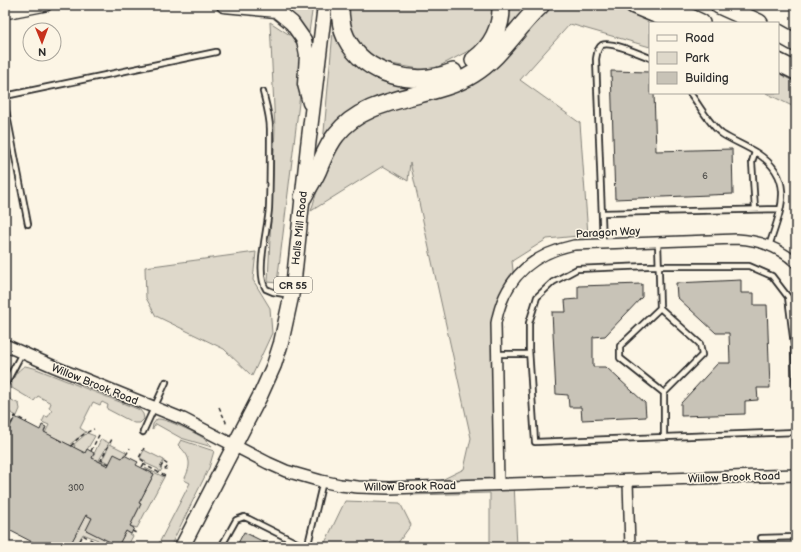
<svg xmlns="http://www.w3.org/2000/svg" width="801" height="552" viewBox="0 0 801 552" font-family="'Balsamiq Sans',sans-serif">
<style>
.green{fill:#ded8ca;stroke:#84827a}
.building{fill:#c8c3b7;stroke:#2b2b2b}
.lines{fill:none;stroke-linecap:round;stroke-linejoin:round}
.service-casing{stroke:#2b2b2b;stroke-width:8}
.minor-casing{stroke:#2b2b2b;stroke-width:12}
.tertiary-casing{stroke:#2b2b2b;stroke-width:14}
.primary-casing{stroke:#2b2b2b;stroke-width:17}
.motorway-casing{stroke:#2b2b2b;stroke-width:20}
.path{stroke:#2b2b2b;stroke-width:1.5;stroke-dasharray:4 3;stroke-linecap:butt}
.service{stroke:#fcf5e5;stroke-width:4.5}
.minor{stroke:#fcf5e5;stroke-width:9}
.tertiary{stroke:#fcf5e5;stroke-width:11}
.primary{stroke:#fcf5e5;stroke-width:14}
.motorway{stroke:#fcf5e5;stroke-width:17}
.labels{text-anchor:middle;stroke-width:3;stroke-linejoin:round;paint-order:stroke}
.number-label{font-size:9px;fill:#52514e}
.shield{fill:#fcf5e5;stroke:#6a6863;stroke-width:1}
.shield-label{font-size:10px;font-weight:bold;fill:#2b2b2b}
.street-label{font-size:11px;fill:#2b2b2b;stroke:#fcf5e5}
</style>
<rect width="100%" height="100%" fill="#fcf5e5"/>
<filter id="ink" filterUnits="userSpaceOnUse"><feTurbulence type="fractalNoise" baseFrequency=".025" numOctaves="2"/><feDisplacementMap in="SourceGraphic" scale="8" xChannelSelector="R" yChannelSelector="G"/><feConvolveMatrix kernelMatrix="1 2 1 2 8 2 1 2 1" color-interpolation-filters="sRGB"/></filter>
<g filter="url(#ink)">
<path class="green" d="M276,5H313L308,39Z
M342,5H498L482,49L474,48L430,71L370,60L341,12Z
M507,5H533L504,38Z
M553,5H618L662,23H650V47L570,24L520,80L580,123L588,235L547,239L512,261L514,280L495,322L497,483H514L517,547H490V493L411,495L464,469L471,438L410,162L408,181L383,166L311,211L325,165L354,126L386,112L452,93L493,65L494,70L539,13Z
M334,20L352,60L376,79L428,88L323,143Z
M270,22L299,41L303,70L277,283L268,282L275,129Z
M778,73L796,83V108L766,93H778Z
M256,252L253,280L270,308L272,333L252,376L224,349L156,316L146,298L145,267Z
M25,366L34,368L140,410L143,414L144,419L140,423H134L107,409L108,405L102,402L100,405L93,402L80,428L86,432L69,445L45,433L49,425L42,422L45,416L48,417L52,410L49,408L51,403L38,396L34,401L12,388C10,380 18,369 25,366Z
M5,398H8L19,404L20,409L17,416L5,410Z
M157,419C165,418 199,434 206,440C208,442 210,444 212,447L181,438L156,424L152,430L153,424Z
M87,433L95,436L85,453L74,448L75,445H73Z
M101,439L109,443L99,460L106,463L105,464L92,458Z
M181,440L214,451L209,468L170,547H157L190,483L184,480C192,464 191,457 178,445Z
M110,444L126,452L122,458L110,463L102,460Z
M144,450L164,460L160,468L162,469L160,472L158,469L145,463L146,461L140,458Z
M145,468L164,477L137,528L130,526L141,504L139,503L154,474L144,469Z
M345,501L400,503L411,525L395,547H323Z
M86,515L92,518L87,530L118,546L126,531L133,536L127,547H102L98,544V540L83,534L76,547H69Z"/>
<path class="building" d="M611,71L650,72V93H654L656,151L732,149L733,194L615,199Z
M741,280V293H754V305H767L770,388H757L758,400L745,401V414L681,416V403L718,363H730L729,333H716L677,297L676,283Z
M642,284V297L605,336L593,337V367H606L645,403L646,417L582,420L581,407H569L568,395L556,394L552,312H566L565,300L578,299V286Z
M15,417L40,430L42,425L46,427L44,432L85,453L87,449L94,453L92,458L108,466L114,454L122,458L124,455L138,462L136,465L154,474L139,503L141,504L130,526L134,528L131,534L126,531L118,546L86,530L92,518L86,515L69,547H42L5,528V437Z
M244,532L274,547H236Z"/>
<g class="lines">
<g class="service-casing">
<path id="service" d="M263,92C266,104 270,117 270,129C270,155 270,182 269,208C268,229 255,272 266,289L273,292L290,295
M690,93C700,106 709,124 722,134C733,141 746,146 757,153C796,179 781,209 769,246
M5,96L216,52
M5,105L28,224
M755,209L752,162L755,152
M602,213L780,209
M658,242L660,308L620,346V358L664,393L702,355L700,344L660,308
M603,244L596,59C597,54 597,48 602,45C611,41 640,54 650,58
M497,354H529
M5,385L22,353
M664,393V437
M796,407L794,345L788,297L772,276L749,266H647L577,269L553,282L537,297L529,323V349L535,442L796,432
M143,432L166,382
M761,538L796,537
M221,547L236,520L244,517L249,519L305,547
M306,547L309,540L323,481"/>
</g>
<g class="minor-casing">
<path id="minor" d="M628,481L630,547
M499,484L496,323C504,279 532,254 574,245L737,239C759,240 780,248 796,263"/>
</g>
<g class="tertiary-casing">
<path id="tertiary" d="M5,13L46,5
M5,345L55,367L183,419L268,463L286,471L321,481L340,485L358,487L389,488L796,475"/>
</g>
<g class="primary-casing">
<path id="primary" d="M224,5L276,10L292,23L304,40L307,55L305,84L310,103
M182,547L261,394L274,365L281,343L293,288L308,146L325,5"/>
</g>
<g class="motorway-casing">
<path id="motorway" d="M340,5C340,16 341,28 346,38C365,76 416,87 453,72
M634,5L677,23
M719,5L759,23
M665,6L701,23
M778,33L796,43
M474,60C492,47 502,27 501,5
M778,62L796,71
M303,197C308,187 315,178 319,167C324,156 328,145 336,135C367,94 432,100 473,74C501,57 517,27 541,5"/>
</g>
<path class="path" d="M219,407L226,422L225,426
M11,424L15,416L27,422
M71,446C77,438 85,433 94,429
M91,451L100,433
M126,455L130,448
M164,462L168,465L166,469L161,467Z
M109,464L101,460L112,439
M143,464L165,476
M142,467L145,462L139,458L144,448
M132,531L136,533
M77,547L83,535L93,541"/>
<use href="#service" class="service"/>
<use href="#minor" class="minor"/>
<use href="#tertiary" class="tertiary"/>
<use href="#primary" class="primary"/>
<use href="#motorway" class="motorway"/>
</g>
</g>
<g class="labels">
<g class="number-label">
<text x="705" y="179">6</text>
<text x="76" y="491">300</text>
</g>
<rect class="shield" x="274" y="277" width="38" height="16" rx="3"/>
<g class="shield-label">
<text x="293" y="289">CR 55</text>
</g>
<g class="street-label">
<text transform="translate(299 228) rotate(-84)" y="4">Halls Mill Road</text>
<text transform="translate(608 232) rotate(-3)" y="4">Paragon Way</text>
<text transform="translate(95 384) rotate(22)" y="4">Willow Brook Road</text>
<text transform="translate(734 477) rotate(-2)" y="4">Willow Brook Road</text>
<text transform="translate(410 486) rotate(-1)" y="4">Willow Brook Road</text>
</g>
</g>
<rect width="801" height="552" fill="none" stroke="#fcf5e5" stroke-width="20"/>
<rect x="10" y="10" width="781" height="532" fill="none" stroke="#2b2b2b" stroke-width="1.5" filter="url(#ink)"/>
<rect x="649" y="22" width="130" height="72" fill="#fcf5e5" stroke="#a8a49b"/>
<rect x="657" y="35" width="20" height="6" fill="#fcf5e5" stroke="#a8a49b"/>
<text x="685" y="42" font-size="12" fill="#2b2b2b">Road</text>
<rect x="657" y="52" width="20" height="12" fill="#ded8ca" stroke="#a8a49b"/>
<text x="685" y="62" font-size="12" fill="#2b2b2b">Park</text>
<rect x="657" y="72" width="20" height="12" fill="#c8c3b7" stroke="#a8a49b"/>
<text x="685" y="82" font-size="12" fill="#2b2b2b">Building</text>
<g transform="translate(42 42) rotate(179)"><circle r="19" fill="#fcf5e5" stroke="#a8a49b"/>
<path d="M0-3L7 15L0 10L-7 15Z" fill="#c8321e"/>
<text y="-6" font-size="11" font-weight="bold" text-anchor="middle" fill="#2b2b2b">N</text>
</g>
</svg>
